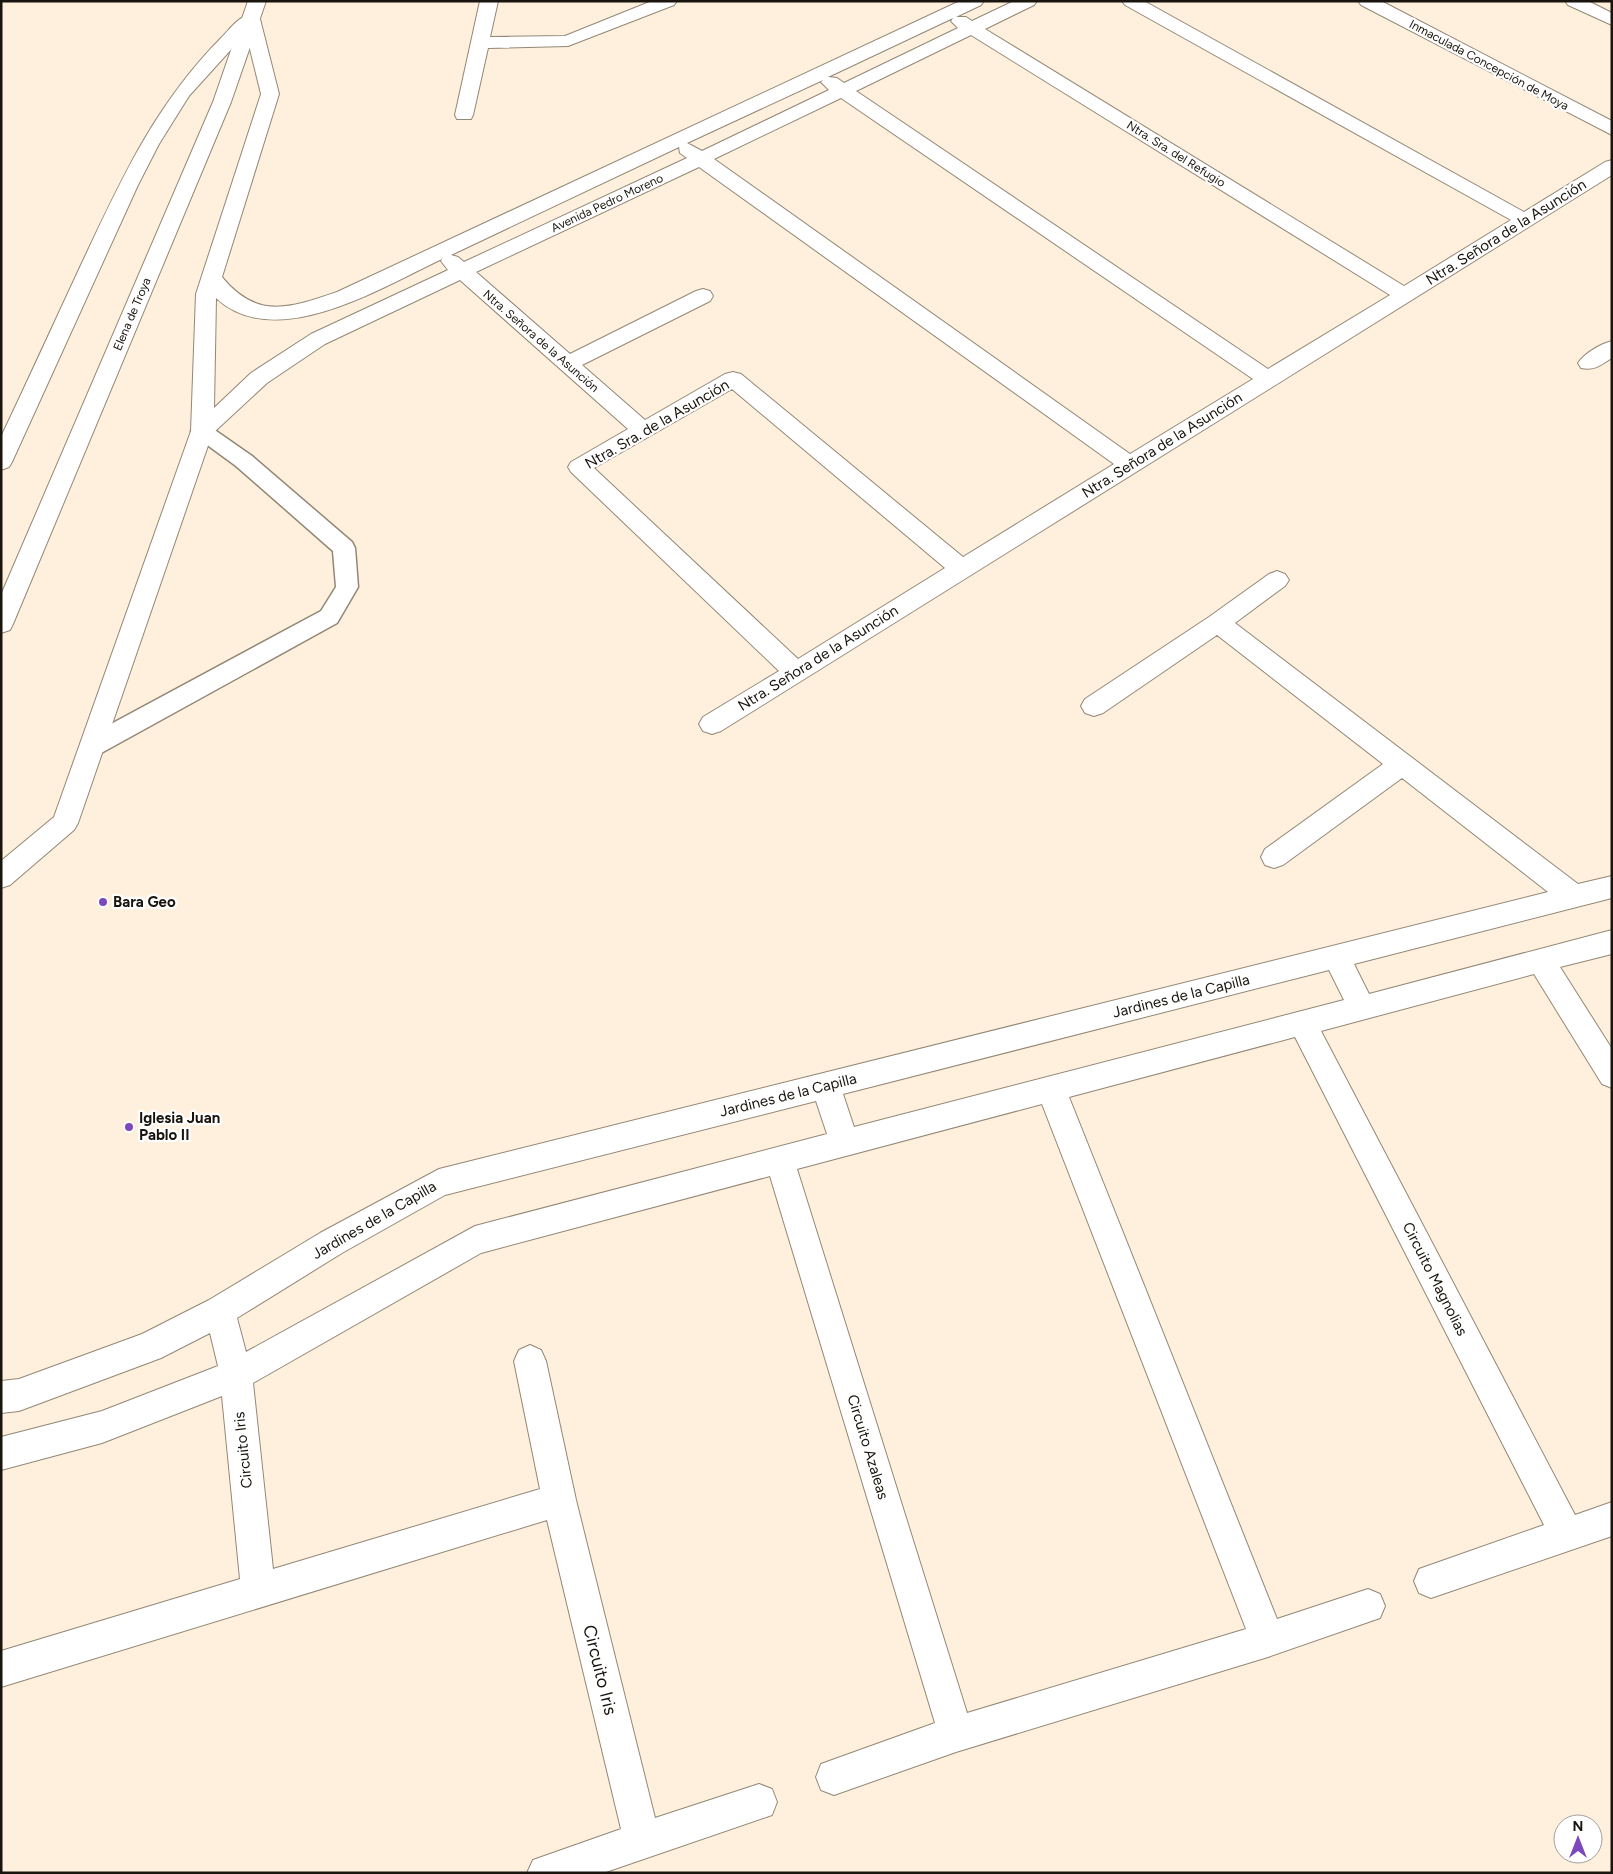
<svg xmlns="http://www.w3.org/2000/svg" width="1613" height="1874" viewBox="0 0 1613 1874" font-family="Figtree,sans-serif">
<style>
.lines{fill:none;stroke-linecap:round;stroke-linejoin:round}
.lane-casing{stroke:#938775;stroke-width:3}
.street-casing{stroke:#938775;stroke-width:2}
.secondary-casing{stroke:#938775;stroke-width:2}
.lane{fill:#fff;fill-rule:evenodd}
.street{fill:#fff;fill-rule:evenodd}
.secondary{fill:#fff;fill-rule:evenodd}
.poi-dot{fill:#7d47be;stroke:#fff;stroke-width:2}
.labels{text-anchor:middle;stroke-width:4.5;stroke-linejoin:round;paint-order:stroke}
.far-street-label{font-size:12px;fill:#19150e;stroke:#fff}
.street-label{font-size:15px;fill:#19150e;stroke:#fff}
.poi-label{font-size:15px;font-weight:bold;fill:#19150e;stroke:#fff;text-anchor:start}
.near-street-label{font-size:18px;fill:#19150e;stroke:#fff}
</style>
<rect width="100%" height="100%" fill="#fef0dd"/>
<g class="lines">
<g class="lane-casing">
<path id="lane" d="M202,424L209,426L252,456L352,542L355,548L358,587L337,623L103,752L94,754L85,752L82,745L85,738L321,611L336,587L333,551L236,466L195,436L191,431L195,426Z"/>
</g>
<g class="street-casing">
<path id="street" d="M480,1H498L490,37L565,36L652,1H677L674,5L568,46L488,48L473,115L471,119H457L455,115Z
M960,1H984L981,5L956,17H966L972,21L1014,1H1037L1034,5L985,29L1404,286L1511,220L1125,5L1122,1H1144L1524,212L1605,162L1612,160V175L721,731L712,734L703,731L699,724L703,717L779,671L571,472L568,467L571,462L628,429L460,280L325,344L267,383L212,434L78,823L74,830L10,885L1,888V861L54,817L191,431L196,294L261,94L246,33L189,96L159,144L138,185L12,462L9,467L1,470V437C28,380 54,323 81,265C121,180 154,106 221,38C231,28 242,11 257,15L260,19L279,94L222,277C257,320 290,308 337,292ZM953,18L951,21L958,28L844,83L837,78L828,77ZM971,35L1390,295L1268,369L856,91ZM823,80L821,82L829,90L702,151L687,143ZM841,98L1253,379L1130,454L714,159ZM679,147L680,153L687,158L464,262L458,257L451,255ZM699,167L1114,464L963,557L741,374L733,372L725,374L645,420L582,365L710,301L713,296L710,291L703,289L696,291L570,354L476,272ZM442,259L441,261L448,270L311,334L251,373L214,408L216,298C276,354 382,287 442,259ZM732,389L945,568L798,659L594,468Z
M1358,1H1381L1612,121V135L1361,5Z
M1565,1H1588L1612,13V25L1568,5Z
M1612,341V358C1601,365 1594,371 1581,368L1578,363C1585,353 1600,344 1612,341Z
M1277,571L1285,574L1289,580L1285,586L1235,623L1578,884L1612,876V898L1354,964L1369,994L1612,930V954L1560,967L1612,1049V1088L1602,1084L1534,974L1321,1031L1575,1515L1612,1502V1536L1431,1598L1419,1593L1414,1581L1419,1569L1544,1525L1295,1037L1069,1097L1277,1619L1368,1589L1380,1594L1385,1606L1380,1618L1268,1657L956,1752L834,1795L821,1790L816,1777L821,1764L935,1723L770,1176L481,1253L253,1383L273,1569L540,1489L514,1361L519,1350L530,1345L541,1350L546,1361L576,1500L655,1818L759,1784L772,1789L777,1802L772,1815L603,1873H527L533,1860L621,1829L547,1520L1,1687V1651L240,1579L222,1396L102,1443L1,1470V1437L102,1411L218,1366L210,1333L161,1358L19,1411L1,1413V1381L19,1379L142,1334L209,1300L320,1233L439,1169L1548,892L1402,778L1283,865L1274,868L1265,865L1261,857L1265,849L1383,764L1217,635L1103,713L1094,716L1085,713L1081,706L1085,699L1209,617L1269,574ZM1329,970L1344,1000L854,1127L843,1094ZM816,1101L827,1134L475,1226L246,1352L237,1318L342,1253L445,1195ZM1042,1104L1246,1629L967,1713L797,1169Z"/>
</g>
<g class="secondary-casing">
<path id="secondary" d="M248,1H266L231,102L13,624L10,630L1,633V595L213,102Z"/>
</g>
<use href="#lane" class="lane"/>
<use href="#street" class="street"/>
<use href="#secondary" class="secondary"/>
</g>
<g class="poi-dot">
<circle cx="103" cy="902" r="5"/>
<circle cx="129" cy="1127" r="5"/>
</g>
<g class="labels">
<g class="far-street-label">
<text transform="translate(1489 65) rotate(28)" y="4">Inmaculada Concepción de Moya</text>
<text transform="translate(1176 154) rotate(32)" y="4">Ntra. Sra. del Refugio</text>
<text transform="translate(607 203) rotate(-25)" y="4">Avenida Pedro Moreno</text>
<text transform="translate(132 314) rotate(-67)" y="4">Elena de Troya</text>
<text transform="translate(541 341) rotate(41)" y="4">Ntra. Señora de la Asunción</text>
</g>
<g class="street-label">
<text transform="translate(1506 232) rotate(-32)" y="5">Ntra. Señora de la Asunción</text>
<text transform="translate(657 424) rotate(-30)" y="5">Ntra. Sra. de la Asunción</text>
<text transform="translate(1162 445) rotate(-32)" y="5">Ntra. Señora de la Asunción</text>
<text transform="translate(818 658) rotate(-32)" y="5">Ntra. Señora de la Asunción</text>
<text transform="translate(1181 996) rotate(-14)" y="5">Jardines de la Capilla</text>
<text transform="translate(788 1095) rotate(-14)" y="5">Jardines de la Capilla</text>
<text transform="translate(374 1220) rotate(-30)" y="5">Jardines de la Capilla</text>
<text transform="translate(1435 1279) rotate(63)" y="5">Circuito Magnolias</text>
<text transform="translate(868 1447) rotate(73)" y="5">Circuito Azaleas</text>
<text transform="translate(243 1450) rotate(-96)" y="5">Circuito Iris</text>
</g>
<g class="poi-label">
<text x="113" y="907">Bara Geo</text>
<text x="139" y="1123">Iglesia Juan<tspan x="139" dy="17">Pablo II</tspan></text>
</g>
<g class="near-street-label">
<text transform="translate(600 1670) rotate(76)" y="6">Circuito Iris</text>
</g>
</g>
<rect width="1613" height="1874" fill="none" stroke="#19150e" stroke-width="5"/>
<g transform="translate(1578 1839)"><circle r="24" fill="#ffffff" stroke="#a3a19f"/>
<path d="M0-4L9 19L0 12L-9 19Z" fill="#7d47be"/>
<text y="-8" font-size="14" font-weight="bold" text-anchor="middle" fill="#19150e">N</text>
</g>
</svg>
